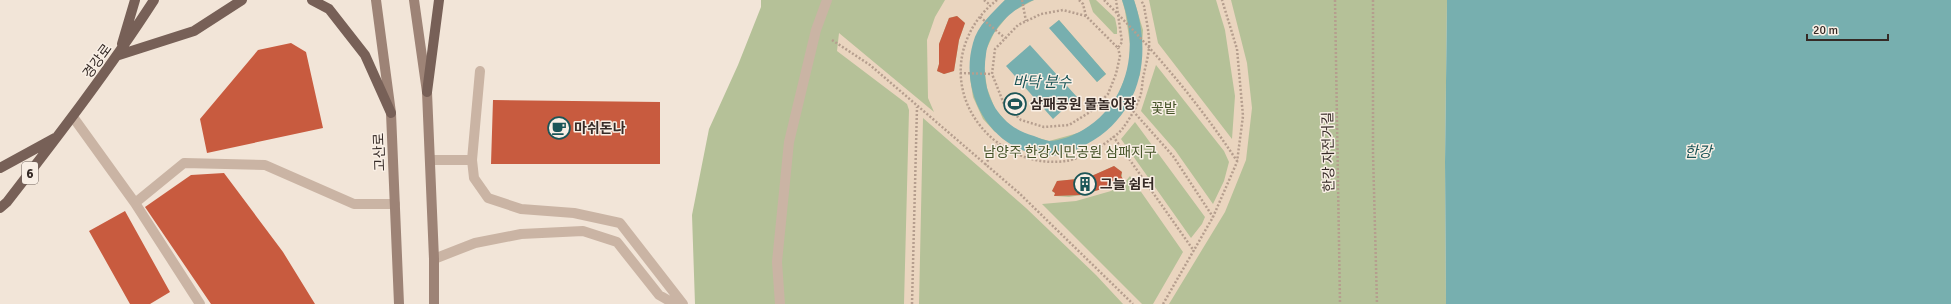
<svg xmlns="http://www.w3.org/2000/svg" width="1951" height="304" viewBox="0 0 1951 304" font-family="Signika,'Noto Sans KR',sans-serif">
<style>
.green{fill:#b5c198}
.plaza{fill:#ead5bf;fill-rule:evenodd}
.water{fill:#77afaf}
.building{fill:#c85b3f}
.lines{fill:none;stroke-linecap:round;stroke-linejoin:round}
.path{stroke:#b59e8e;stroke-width:2.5;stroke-dasharray:2 2;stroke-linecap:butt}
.lane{stroke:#cab4a4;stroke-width:10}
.street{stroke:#cab4a4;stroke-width:10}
.secondary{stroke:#9d8376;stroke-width:10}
.primary{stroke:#776057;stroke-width:10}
.labels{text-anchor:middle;stroke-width:3;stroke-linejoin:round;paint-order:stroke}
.shield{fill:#f9efe5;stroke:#70655f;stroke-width:1}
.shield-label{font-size:13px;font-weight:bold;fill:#352a26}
.street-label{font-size:14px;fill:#352a26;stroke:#f9efe5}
.poi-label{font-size:14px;font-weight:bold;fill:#352a26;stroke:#f9efe5;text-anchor:start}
.park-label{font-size:14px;fill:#465429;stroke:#f9efe5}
.water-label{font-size:15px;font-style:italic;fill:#1b5557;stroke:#f9efe5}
</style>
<rect width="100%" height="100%" fill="#f2e5d8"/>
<path class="green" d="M761,0H1447L1445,162L1446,304H695L692,215L709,129L738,65L761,7Z"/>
<path class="plaza" d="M945,0H1005L979,30L970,60V78L973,97L983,119L995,132L1076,151L1140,75L1143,30L1134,0H1149L1158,43L1232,139L1235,96L1225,30L1216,0H1231L1247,63L1252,108L1246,160L1225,212L1169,304H1153L1183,252L1130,176L1125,182L1111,191L1076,201L1042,204L1142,304H1123L1096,275L1026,208L923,118L919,304H904L909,110L907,104L837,51L839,33L934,112L928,98L927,40L935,17ZM957,16L965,23L959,40L954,71L944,74L937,71L939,64V44L949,18ZM1156,65L1224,151L1229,162L1224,181L1213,204L1175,150L1141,111ZM1135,122L1205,217L1202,224L1191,238L1121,139ZM1114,166L1122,172V179L1109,187L1081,195L1069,197L1055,196V193L1052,191L1057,181L1087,178Z
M1034,0H1089L1093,12L1114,34H1117V28L1115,18L1096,0H1122L1125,11L1130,44L1129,67L1119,93L1108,111L1098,122L1078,133L1049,141L1028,135L1012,128L995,109L987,88L984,67L986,50L994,33L1010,13ZM1059,20L1106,74L1097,82L1050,28Z"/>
<path class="water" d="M1005,0H1034C1012,8 989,31 986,54C980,92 997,126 1034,136C1039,138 1044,140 1049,141C1060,141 1074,135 1083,130C1129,103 1139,48 1122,0H1134C1153,55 1141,115 1087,144C1074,152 1057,158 1041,155C989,148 959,92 973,43C977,26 993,12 1005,0Z
M1447,0H1951V304H1446L1445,162Z
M1059,20L1106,74L1097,82L1049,28Z
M1030,45L1077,97L1053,119L1006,66Z"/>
<path class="building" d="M957,16L965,23L959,40L954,71L944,74L937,71L939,64V44L949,18Z
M291,43L306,52L323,128L207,153L200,119L258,50Z
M493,100L660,102V164H491Z
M1114,166L1122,172L1121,176L1123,179L1109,187L1081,195L1054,196L1055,193L1052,191L1057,181L1087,178Z
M224,173L283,252L315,304H211L145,207L191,175Z
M125,211L170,292L150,304H130L89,231Z"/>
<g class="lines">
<path class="path" d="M984,0L990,5
M997,0C977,15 963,39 961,64C956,121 1010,169 1066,161C1082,159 1114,140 1123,128C1129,120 1136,108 1139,99C1142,93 1142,85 1143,78C1145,68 1148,58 1149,48C1150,35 1146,19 1144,6L1141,0
M1022,0L1026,21
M1079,0L1083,4L1086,16L1118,48L1122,42L1116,0
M1104,0C1154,50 1198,102 1237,161
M1335,0L1340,304
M1373,0V153L1377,304
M1086,16L1063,10L1041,14L1018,25L995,49L992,74L1004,104L1021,120L1044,127L1069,125L1090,112L1108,94L1116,74L1120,56L1118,48
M980,17L1005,38
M832,40L870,65L1019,193L1133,304
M960,73L992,74
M1133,111L1173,156L1213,217
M1113,136L1194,251
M985,165L998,144
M912,304L917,107
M1163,304L1213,217L1237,162L1243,116L1237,49L1222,0"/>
<path class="lane" d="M73,117L135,203L200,304
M430,160H472L480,71
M135,203L184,163L265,165L354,204H395"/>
<path class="street" d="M472,160L474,178L488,198L521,209L574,213L620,223L683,304
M434,259L475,243L521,234L583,231L617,242L659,295L675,304
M780,304L777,262L789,142L816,30L827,0"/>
<path class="secondary" d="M376,0L391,113L399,304
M414,0L427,92L434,259V304"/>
<path class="primary" d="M312,0L329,9L365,55L391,113
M122,44L135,0
M119,55L194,31L242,0
M427,92L439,0
M0,168L55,138
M0,208L7,202C58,136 109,70 154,0"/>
</g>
<defs>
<g id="stadium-ring" transform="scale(1.15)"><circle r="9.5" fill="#f9efe5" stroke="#1b5557" stroke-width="1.5"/><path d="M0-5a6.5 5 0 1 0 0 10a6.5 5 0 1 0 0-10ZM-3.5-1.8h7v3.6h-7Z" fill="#1b5557"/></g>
<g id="cafe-ring" transform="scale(1.15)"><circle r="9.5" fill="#f9efe5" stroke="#1b5557" stroke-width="1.5"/><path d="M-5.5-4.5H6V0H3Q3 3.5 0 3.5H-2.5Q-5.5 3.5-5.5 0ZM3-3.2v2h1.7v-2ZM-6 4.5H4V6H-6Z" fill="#1b5557"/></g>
<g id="building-ring" transform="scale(1.15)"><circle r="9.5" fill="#f9efe5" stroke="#1b5557" stroke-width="1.5"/><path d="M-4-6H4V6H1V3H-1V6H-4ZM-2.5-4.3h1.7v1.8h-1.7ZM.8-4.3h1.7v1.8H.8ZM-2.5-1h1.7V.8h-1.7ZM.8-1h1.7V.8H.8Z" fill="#1b5557"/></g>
</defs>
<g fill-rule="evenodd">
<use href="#stadium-ring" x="1015" y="104"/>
<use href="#cafe-ring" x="559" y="128"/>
<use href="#building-ring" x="1085" y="184"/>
</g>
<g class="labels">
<rect class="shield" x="22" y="162" width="16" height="22" rx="3"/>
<g class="shield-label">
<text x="30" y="178">6</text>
</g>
<g class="street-label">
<text transform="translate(97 61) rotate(-54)" y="5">경강로</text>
<text transform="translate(379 152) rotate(-92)" y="5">고산로</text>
<text transform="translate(1328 152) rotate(-91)" y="5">한강 자전거길</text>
</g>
<g class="poi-label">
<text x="1030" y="109">삼패공원 물놀이장</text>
<text x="574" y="133">마쉬돈나</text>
<text x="1100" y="189">그늘 쉼터</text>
</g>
<g class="park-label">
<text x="1164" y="113">꽃밭</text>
<text x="1070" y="157">남양주 한강시민공원 삼패지구</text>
</g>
<g class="water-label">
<text x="1042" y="87">바닥 분수</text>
<text x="1698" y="157">한강</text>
</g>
</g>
<path d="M1807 34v6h81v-6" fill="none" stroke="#352a26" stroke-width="2"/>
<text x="1813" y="34" font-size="12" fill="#352a26" stroke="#f9efe5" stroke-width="3" paint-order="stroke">20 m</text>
</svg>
